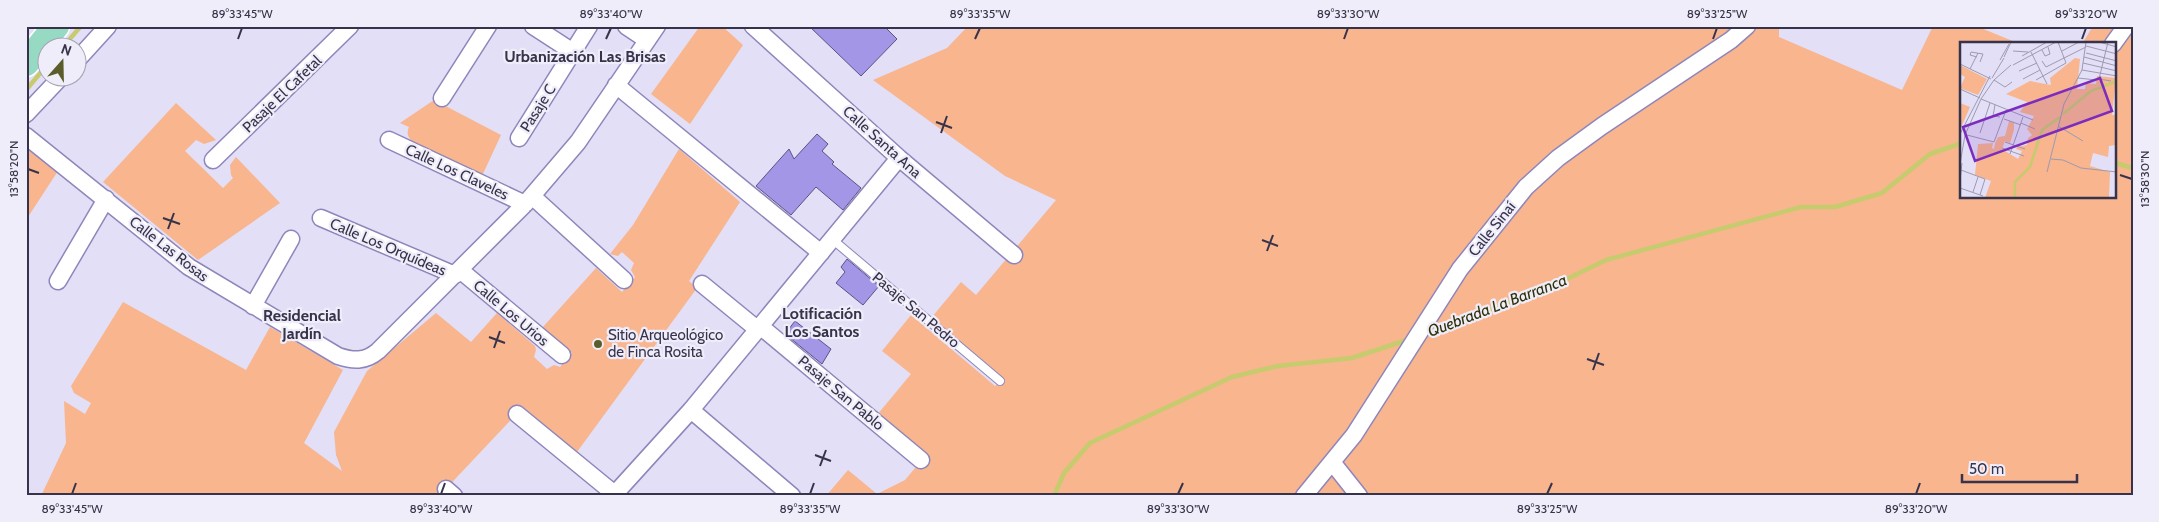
<svg xmlns="http://www.w3.org/2000/svg" width="2159" height="522" viewBox="0 0 2159 522" font-family="Cabin,sans-serif">
<style>
.green{fill:#f8b58e}
.lines{fill:none;stroke-linecap:round;stroke-linejoin:round}
.stream{stroke:#c6cb6e;stroke-width:4.5}
.building{fill:#a496e7;stroke:#5b5284}
.service-casing{stroke:#8e86bb;stroke-width:10}
.minor-casing{stroke:#8e86bb;stroke-width:19}
.trunk-casing{stroke:#fff;stroke-width:29}
.service{stroke:#fff;stroke-width:8}
.minor{stroke:#fff;stroke-width:16}
.trunk{stroke:#96dac4;stroke-width:26}
.ticks{fill:none;stroke:#36334a;stroke-width:2}
.poi-dot{fill:#5a5d2a;stroke:#efedf9;stroke-width:2}
.labels{text-anchor:middle;stroke-width:4.5;stroke-linejoin:round;paint-order:stroke}
.street-label{font-size:15px;fill:#36334a;stroke:#efedf9}
.poi-label{font-size:15px;fill:#36334a;stroke:#efedf9;text-anchor:start}
.neighbourhood-label{font-size:16px;font-weight:bold;fill:#36334a;stroke:#efedf9}
.water-label{font-size:16px;font-style:italic;fill:#303109;stroke:#efedf9}
.inset-river{fill:none;stroke:#c6cb6e;stroke-width:2.5}
.inset-road{fill:none;stroke:#9d9ab1;stroke-width:1}
.view{fill:#7b2cbf;fill-opacity:0.15;stroke:#7b2cbf;stroke-width:2.5}
.inset-edge{fill:none;stroke:#36334a;stroke-width:2.5}
.neatline{fill:none;stroke:#36334a;stroke-width:2}
.ticks-label{font-size:12px;text-anchor:middle;fill:#36334a}
</style>
<rect width="100%" height="100%" fill="#e2dff6"/>
<path class="green" d="M700,26H722L743,45L690,124L651,94Z
M968,26H1779V37L1902,90L1933,26H1976L2020,44H1962V198H2115V44H2082L2093,26H2133V496H826L848,470L877,494L905,480L926,455L877,415L911,374L882,351L911,315L995,386L1003,378L932,317L961,282L976,295L1056,200L1005,176L873,80L947,48Z
M434,100L501,135L482,176L414,143C408,138 406,134 409,127L400,123Z
M176,103L216,140L204,144L196,140L185,151L223,188L233,178L231,175L230,165L236,157L280,203L198,260L103,182Z
M26,147L58,171L26,220Z
M679,149L740,202L689,281L697,288L577,452L523,407L441,494L442,496H41L66,443L64,401L85,414L91,403L74,393L71,386L123,302L246,370L270,327L343,370L304,443L342,471L336,455L334,432L367,371L436,313L471,342L497,313L535,346L536,350L534,357L547,369L554,365L560,367L572,353L542,328L596,268L622,292L635,277L631,270L634,263L622,252L618,256L610,254L633,225Z"/>
<g class="lines">
<path class="stream" d="M62,48L81,26
M26,90L48,64
M2115,163L2133,168
M1424,334L1542,291L1606,260L1801,207H1835L1882,193L1930,154L1962,143
M1054,496L1064,473L1090,443L1232,377L1278,366L1352,358L1410,339"/>
</g>
<path class="building" d="M809,26H884L897,39L861,76Z
M817,134L828,144L822,151L834,162L832,164L861,188L843,210L816,187L791,215L756,186L789,149L794,159Z
M847,259L879,286L863,305L836,283L845,272L841,267Z
M795,321L831,349L822,364L785,334Z"/>
<g class="lines">
<g class="service-casing">
<path id="service" d="M832,239L1000,381"/>
</g>
<g class="minor-casing">
<path id="minor" d="M533,26L573,52
M626,26L647,40
M753,26L899,158L1014,255
M2113,44L2126,26
M78,59L108,26
M616,85L821,253
M442,98L488,26
M26,114L60,78
M26,136L189,267L338,356C353,361 365,362 378,351L525,204L578,142L657,26
M519,138L589,26
M389,140L525,204
M213,160L350,26
M532,196L624,280
M321,218L455,275
M460,270L562,355
M58,281L106,199
M702,284L757,329
M253,306L291,239
M760,326L921,460
M691,410L792,496
M517,414L617,496
M1332,462L1359,496
M446,489L454,496
M613,496L691,410L899,158
M1304,496L1354,435L1460,269L1526,187L1558,158L1602,126L1731,40L1747,26"/>
</g>
<g class="trunk-casing">
<path id="trunk" d="M26,63L56,26"/>
</g>
<use href="#service" class="service"/>
<use href="#minor" class="minor"/>
<use href="#trunk" class="trunk"/>
</g>
<path class="ticks" d="M238,39L242,28M606,39L611,28M975,39L980,28M1344,39L1348,28M1713,39L1717,28M2082,39L2086,28M936,122L952,128M941,133L947,116M28,169L39,173M2120,175L2132,179M163,218L180,224M168,229L174,213M1262,240L1278,246M1267,251L1273,235M489,337L505,343M494,348L500,331M1587,359L1604,365M1593,370L1599,353M815,455L831,461M820,466L826,450M72,494L76,483M441,494L445,483M810,494L814,483M1178,494L1183,483M1547,494L1552,483M1916,494L1920,483"/>
<circle class="poi-dot" cx="598" cy="344" r="5"/>
<g class="labels">
<g class="street-label">
<text transform="translate(282 94) rotate(-44)" y="5">Pasaje El Cafetal</text>
<text transform="translate(538 108) rotate(-58)" y="5">Pasaje C</text>
<text transform="translate(882 142) rotate(42)" y="5">Calle Santa Ana</text>
<text transform="translate(457 172) rotate(25)" y="5">Calle Los Claveles</text>
<text transform="translate(1492 229) rotate(-51)" y="5">Calle Sinaí</text>
<text transform="translate(388 247) rotate(23)" y="5">Calle Los Orquídeas</text>
<text transform="translate(169 249) rotate(38)" y="5">Calle Las Rosas</text>
<text transform="translate(916 310) rotate(40)" y="5">Pasaje San Pedro</text>
<text transform="translate(511 313) rotate(40)" y="5">Calle Los Urios</text>
<text transform="translate(841 393) rotate(40)" y="5">Pasaje San Pablo</text>
</g>
<g class="poi-label">
<text x="608" y="340">Sitio Arqueológico<tspan x="608" dy="17">de Finca Rosita</tspan></text>
</g>
<g class="neighbourhood-label">
<text x="585" y="62">Urbanización Las Brisas</text>
<text x="822" y="319">Lotificación<tspan x="822" dy="18">Los Santos</tspan></text>
<text x="302" y="321">Residencial<tspan x="302" dy="18">Jardín</tspan></text>
</g>
<g class="water-label">
<text transform="translate(1497 305) rotate(-21)" y="6">Quebrada La Barranca</text>
</g>
</g>
<g transform="translate(1960 42)">
<rect width="156" height="156" fill="#e2dff6"/>
<path d="M115,16L120,17L117,47H125L126,41L136,42L137,34L156,36L152,73H156V103L149,104L148,115L133,111L130,124L150,130L149,156H25L31,139L15,133L18,102L33,101L32,106L34,107L35,101L38,95L45,94L49,79L54,81V88L50,101L45,99L42,107L58,117L62,109L56,107L57,105L67,103L68,96L72,93L67,87L74,74L60,70L67,60L46,52L70,39L91,43L90,36ZM0,23L27,37L18,53L0,46L5,35L0,32ZM0,61L10,65L0,88Z" fill="#f8b58e"/>
<path class="inset-river" d="M103,72L131,49L157,39M55,156V140L70,125L82,88L100,75"/>
<path class="inset-road" d="M139,0L157,5M148,0L139,37L151,39M126,4L157,12M82,8L85,14L90,12L88,5M53,9L68,10M102,9L119,0M71,10L87,42M126,11L157,19M62,14L87,0M17,15L10,13L11,10L23,12L20,20M44,15L51,0M124,15L157,24M40,18L49,2M82,19L86,25L126,5M123,21L157,29M0,22L31,37M53,23L96,0M10,27L18,11M122,28L157,34M59,29L77,21M32,36L44,16M118,36L136,38M63,37L80,28M34,38L45,45L52,40M76,38L106,21L98,0M0,47L20,56M21,57L73,78M35,63L33,74L40,75M44,77L61,83M61,81L75,87M98,84L123,99M20,91L30,61M0,92L30,34M7,93L34,100L46,68M45,100L65,107M42,106L64,114M50,112L63,75M91,117L103,118L121,126L157,130M0,122L5,93L21,57L34,38L51,23M1,128L25,137L20,153M87,130L104,62L122,28L126,0M0,138L2,121M0,146L23,154M13,150L18,135"/>
<path class="view" d="M140,36L152,69L15,119L3,85Z"/>
<rect width="156" height="156" class="inset-edge"/>
</g>
<rect width="2159" height="522" fill="none" stroke="#efedf9" stroke-width="55"/>
<g transform="translate(62 62) rotate(20)"><circle r="24" fill="#efedf9" stroke="#a5a3b3"/>
<path d="M0-4L9 19L0 12L-9 19Z" fill="#5a5d2a"/>
<text y="-8" font-size="14" font-weight="bold" text-anchor="middle" fill="#36334a">N</text>
</g>
<path d="M1962 474v8h115v-8" fill="none" stroke="#36334a" stroke-width="2.5"/>
<text x="1969" y="474" font-size="15" fill="#36334a" stroke="#efedf9" stroke-width="4" paint-order="stroke">50 m</text>
<rect x="28" y="28" width="2104" height="466" class="neatline"/>
<g class="ticks-label">
<text x="242" y="18">89°33'45"W</text>
<text x="611" y="18">89°33'40"W</text>
<text x="980" y="18">89°33'35"W</text>
<text x="1348" y="18">89°33'30"W</text>
<text x="1717" y="18">89°33'25"W</text>
<text x="2086" y="18">89°33'20"W</text>
<text transform="translate(14 169) rotate(-90)" y="4">13°58'20"N</text>
<text transform="translate(2145 179) rotate(-90)" y="4">13°58'30"N</text>
<text x="72" y="513">89°33'45"W</text>
<text x="441" y="513">89°33'40"W</text>
<text x="810" y="513">89°33'35"W</text>
<text x="1178" y="513">89°33'30"W</text>
<text x="1547" y="513">89°33'25"W</text>
<text x="1916" y="513">89°33'20"W</text>
</g>
</svg>
